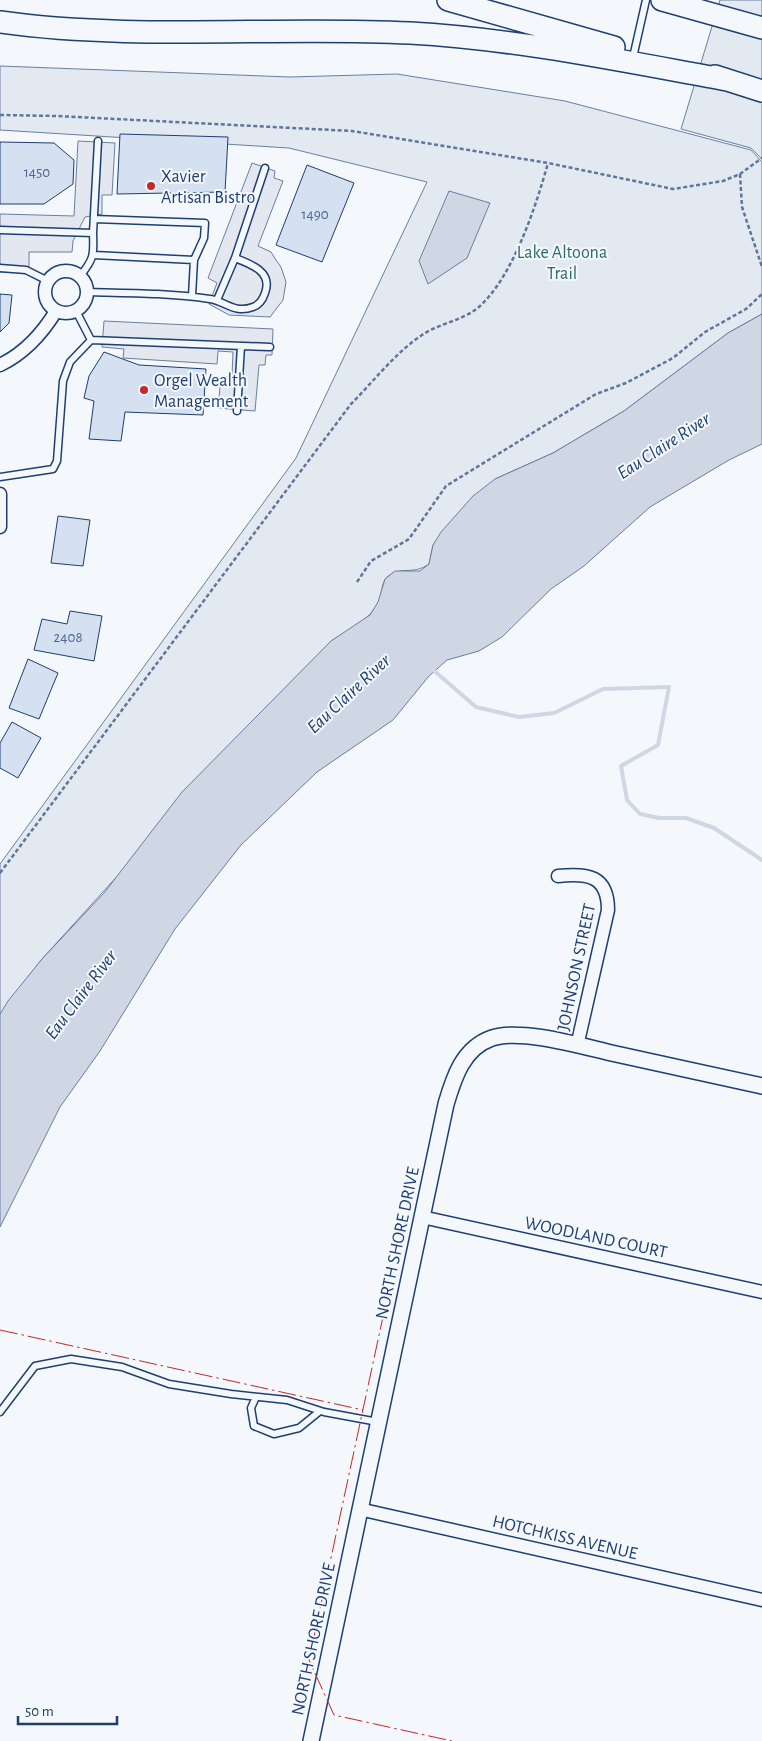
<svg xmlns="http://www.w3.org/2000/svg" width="762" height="1741" viewBox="0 0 762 1741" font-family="'Alegreya Sans',sans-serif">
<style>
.green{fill:#e3e9f0;stroke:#687fa3}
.parking{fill:#e3e8f0;stroke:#687fa3}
.water{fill:#cfd7e4;stroke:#687fa3}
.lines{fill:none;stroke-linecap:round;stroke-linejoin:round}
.stream{stroke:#cfd7e4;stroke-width:4}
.building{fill:#d5e0f0;stroke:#1d3f73}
.service-casing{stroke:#1d3f73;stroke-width:9}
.minor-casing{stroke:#1d3f73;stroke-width:15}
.tertiary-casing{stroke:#1d3f73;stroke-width:18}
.motorway-casing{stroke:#1d3f73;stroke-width:24}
.path{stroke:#5e769c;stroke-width:2.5;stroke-dasharray:4 2.5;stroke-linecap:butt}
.service{stroke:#f4f7fb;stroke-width:6}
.minor{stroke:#f4f7fb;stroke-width:12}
.tertiary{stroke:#f4f7fb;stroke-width:15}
.motorway{stroke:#f4f7fb;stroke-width:21}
.power{stroke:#c62828;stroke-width:1;stroke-dasharray:18 4 2.5 4;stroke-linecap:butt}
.poi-dot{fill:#c62828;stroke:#f4f7fb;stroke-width:2}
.labels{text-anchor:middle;stroke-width:4;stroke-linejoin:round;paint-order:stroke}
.number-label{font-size:15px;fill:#4b6792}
.poi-label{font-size:18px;fill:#1d3f73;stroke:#f4f7fb;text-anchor:start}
.park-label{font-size:18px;fill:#2c6c60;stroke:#f4f7fb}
.street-label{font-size:18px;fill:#1d3f73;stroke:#f4f7fb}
.water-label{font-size:19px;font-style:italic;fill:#1d3f73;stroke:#f4f7fb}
</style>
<rect width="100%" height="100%" fill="#f4f7fb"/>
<path class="green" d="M720,0H762V159L751,148L681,129Z
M0,66L290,77L397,74L565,101L751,150L762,162V314L728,333L624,411L553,453L495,479L433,545L429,564C413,576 400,565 387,577C381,583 382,595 378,603C370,620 347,631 331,641L42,959L0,1014V864L296,458L427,182L289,148L0,130Z"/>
<path class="parking" d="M78,141L115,143L112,195H102V214L85,217L73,241L72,252H29V273L0,272V214L74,216Z
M252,163L275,171L274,178L283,181L258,246L271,252L276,260L281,267L286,282L283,300L270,317L229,315L209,304L217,283L208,278Z
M104,321L273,329L272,355H266L265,365H259L255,411L218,408L221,377L232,376L233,352L218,351L217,364L123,358L124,349L102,347Z"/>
<path class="water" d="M449,191L490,203L467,258L428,284L419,261Z
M762,314V444L729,460L650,507L584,566L551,589L502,637L479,651L447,660L429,676L393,720L317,772L241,845L175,929L100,1051L60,1107L0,1227V1014L8,1001L42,959L104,893L182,792L331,641L370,615L378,602L385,579L395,571H420L429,564L433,545L441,532L473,496L495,479L553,453L624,411L728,333Z"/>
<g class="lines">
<path class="stream" d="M432,669L476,707L519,717L554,713L603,689L669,687L658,745L621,766L627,800L640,814L659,818H686L714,828L762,860"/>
</g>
<path class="building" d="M120,134L228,137L225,192L117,194Z
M0,142L54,143L74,160L73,184L44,204H0Z
M307,165L354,183L322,262L276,245Z
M0,294L12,295L9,323L0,332Z
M104,352L139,365L206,369L203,415L125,412L121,441L89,439L94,401L84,398L89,376Z
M58,516L90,520L83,566L51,563Z
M70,611L102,616L94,661L34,650L42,619L67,624Z
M28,659L58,673L39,719L9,708Z
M12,722L41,738L18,778L0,768V743Z"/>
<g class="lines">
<g class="service-casing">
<path id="service" d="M634,53L646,0
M94,219L205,223L204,238L194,260L192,296
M0,230L93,233C94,255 94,259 80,276
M93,233L98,141
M94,255L194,260
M235,258L265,168
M0,268L26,270L48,281
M87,292C128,293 170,293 210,299C225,301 234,314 253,307C259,305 263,299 265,293C273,272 251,264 235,258L217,300
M76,311L91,340L270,347
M237,411L241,346
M0,477L53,469L57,461L63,381L70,362L91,340
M256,1397L251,1408L254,1426L274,1434L299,1428L320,1411
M0,1412L35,1366L71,1359L122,1367L169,1384L231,1394L287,1400L324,1412L378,1422"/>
</g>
<g class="minor-casing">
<path id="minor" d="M45 292a21 21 0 1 1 42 0a21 21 0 1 1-42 0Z
M0,365C25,353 42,334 56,311
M0,494V527
M558,876C587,873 608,875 608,910L577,1046
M422,1217L762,1292
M359,1509L762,1600"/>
</g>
<g class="tertiary-casing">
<path id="tertiary" d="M311,1741L446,1104C454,1077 463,1048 492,1038C522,1028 584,1047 616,1054C665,1065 713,1075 762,1086"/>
</g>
<g class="motorway-casing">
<path id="motorway" d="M448,0L614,47
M662,0L762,28
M0,22C135,41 274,26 410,33C517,39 622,61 727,80
M715,76L762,91"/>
</g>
<path class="path" d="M0,115L57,116L352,131L548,163L673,189L723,181L740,174L762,158
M740,174L742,207L762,267
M357,582L371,561L409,539L446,486L596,394L626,383L673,358L705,332L746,309L762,294
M0,873L351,404C373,382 395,353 422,335C441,322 465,321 482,304C514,273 536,206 548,163"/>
<use href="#service" class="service"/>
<use href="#minor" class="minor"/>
<use href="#tertiary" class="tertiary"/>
<use href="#motorway" class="motorway"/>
<path class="power" d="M384,1312L309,1660L334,1715L452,1741
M0,1330L363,1410"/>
</g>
<g class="poi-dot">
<circle cx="151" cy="186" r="5"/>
<circle cx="144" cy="390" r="5"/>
</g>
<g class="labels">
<g class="number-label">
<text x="37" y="177">1450</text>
<text x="315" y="219">1490</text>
<text x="68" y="642">2408</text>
</g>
<g class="poi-label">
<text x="161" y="182">Xavier<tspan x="161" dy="21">Artisan Bistro</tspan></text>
<text x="154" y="386">Orgel Wealth<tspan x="154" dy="21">Management</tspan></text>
</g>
<g class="park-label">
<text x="562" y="258">Lake Altoona<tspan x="562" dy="21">Trail</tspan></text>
</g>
<g class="street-label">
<text transform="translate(576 967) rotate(-78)" y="6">JOHNSON STREET</text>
<text transform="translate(596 1237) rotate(12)" y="6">WOODLAND COURT</text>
<text transform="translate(397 1243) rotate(-78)" y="6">NORTH SHORE DRIVE</text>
<text transform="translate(565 1537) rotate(13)" y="6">HOTCHKISS AVENUE</text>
<text transform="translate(313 1639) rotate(-78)" y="6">NORTH SHORE DRIVE</text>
</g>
<g class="water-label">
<text transform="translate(663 445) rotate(-33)" y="7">Eau Claire River</text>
<text transform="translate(348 693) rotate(-43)" y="7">Eau Claire River</text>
<text transform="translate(80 994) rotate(-53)" y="7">Eau Claire River</text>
</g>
</g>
<path d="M18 1716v8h99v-8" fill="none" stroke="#1d3f73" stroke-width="2.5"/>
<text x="25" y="1716" font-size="15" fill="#1d3f73" stroke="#f4f7fb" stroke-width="4" paint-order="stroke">50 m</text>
</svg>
